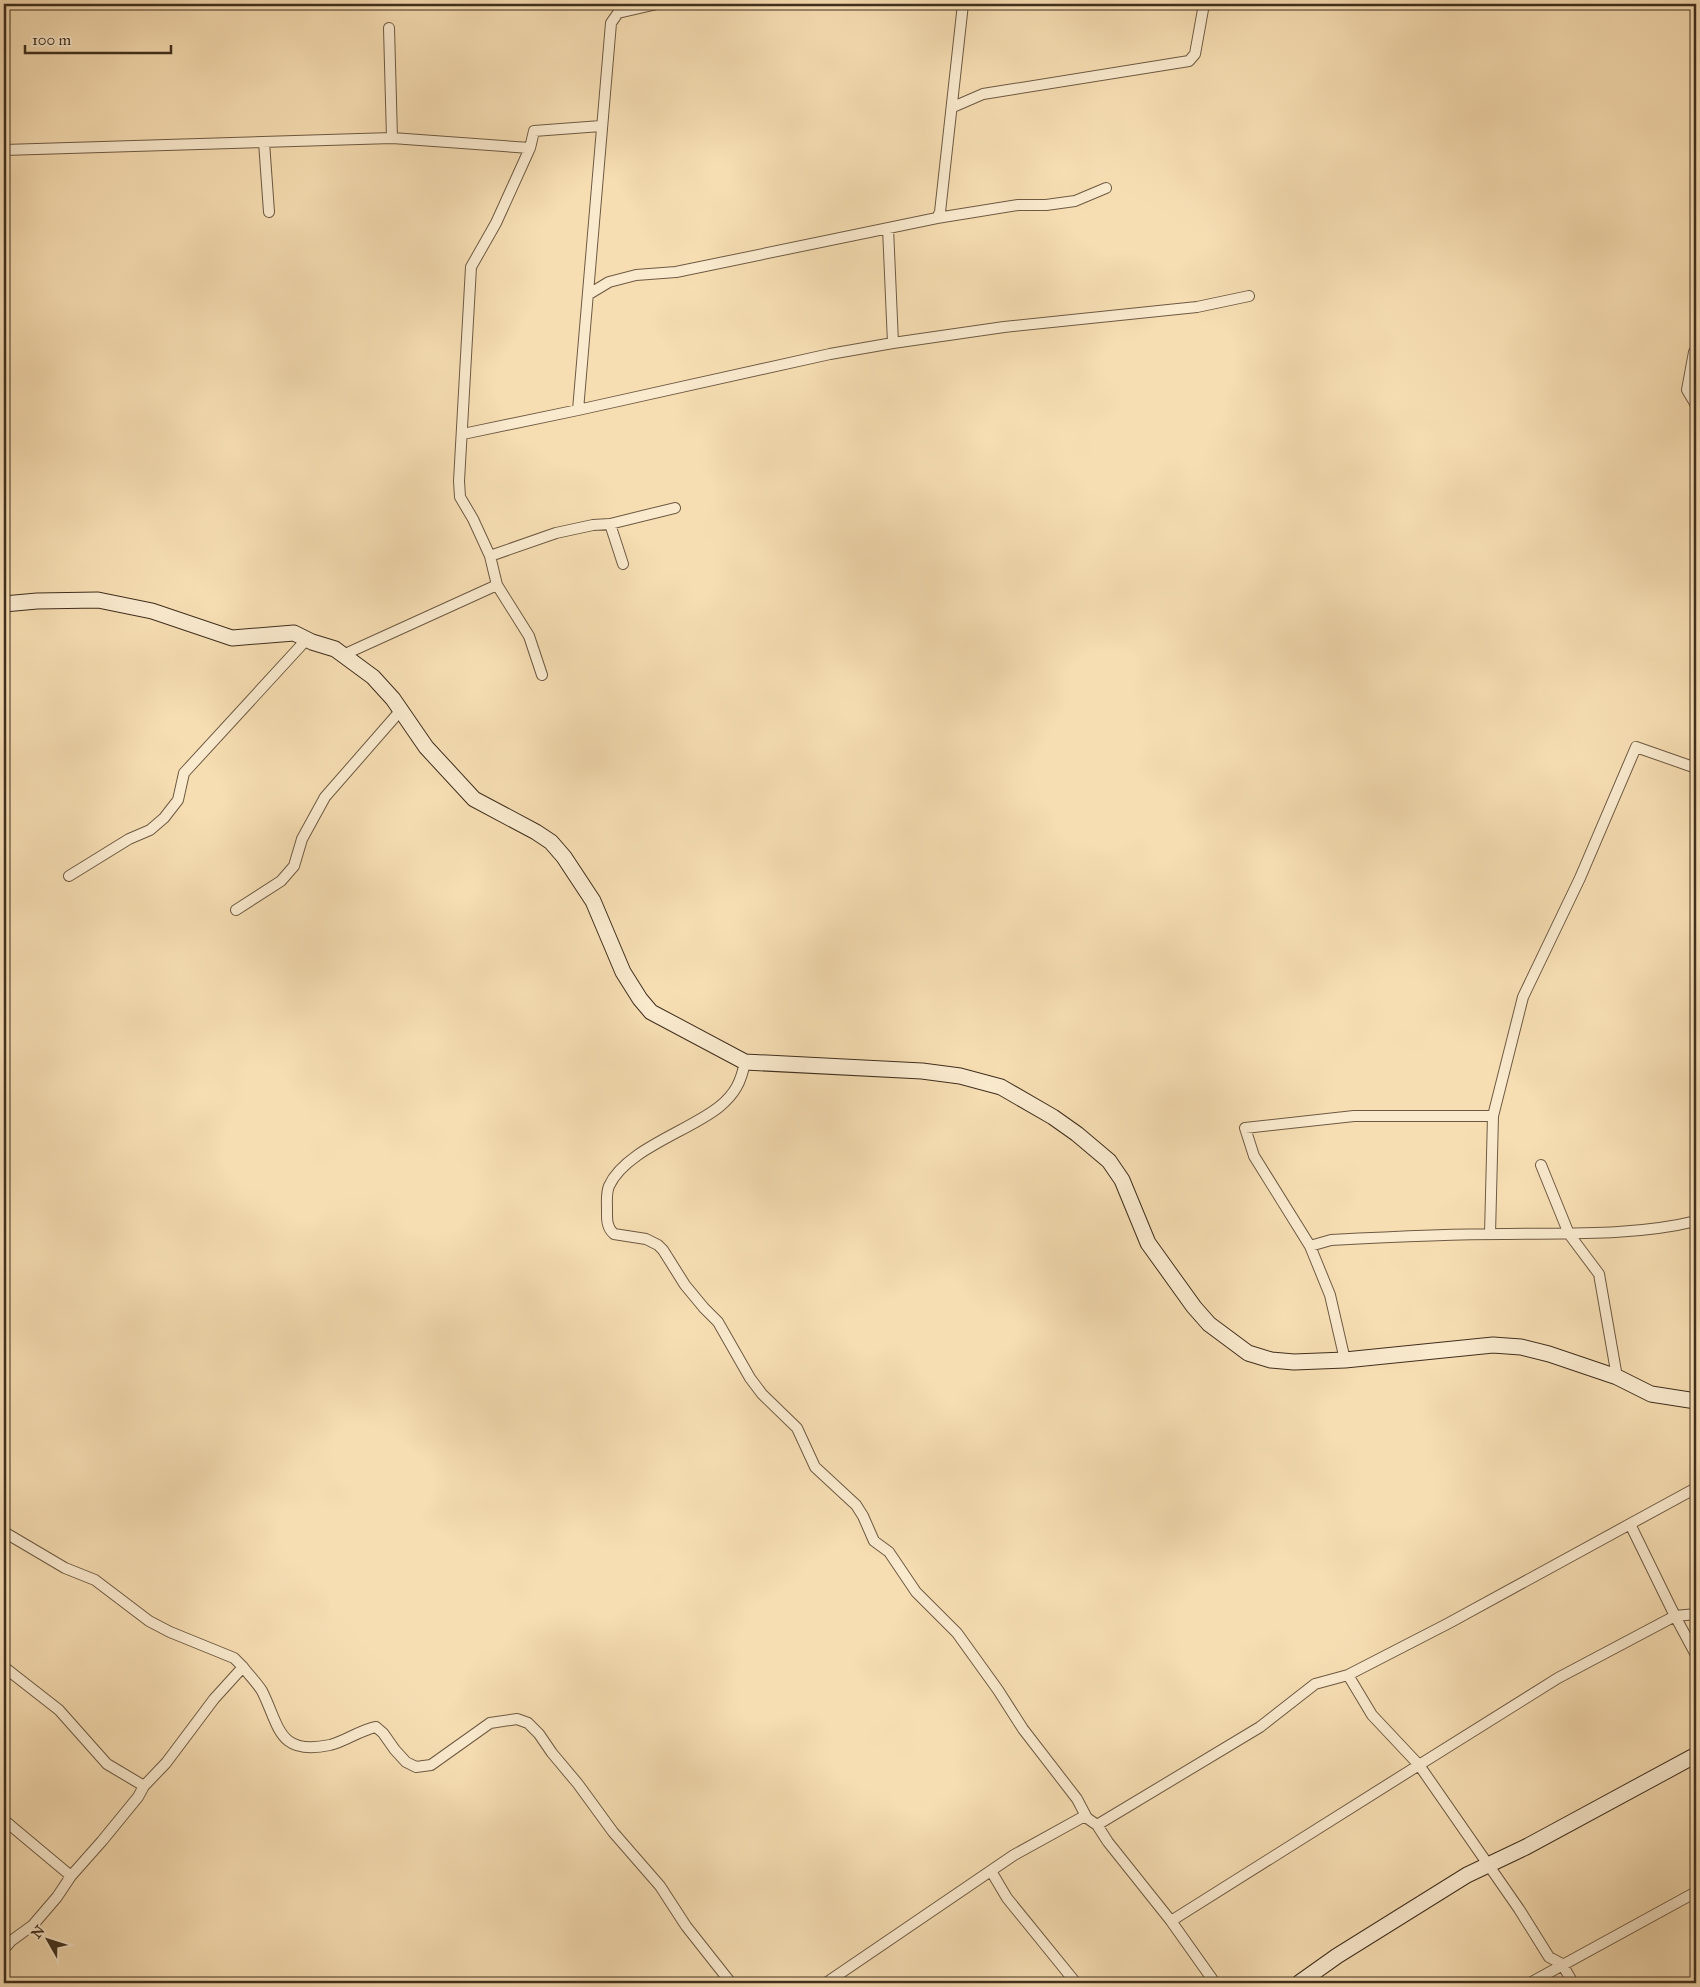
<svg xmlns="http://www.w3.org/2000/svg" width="1700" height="1987" viewBox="0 0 1700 1987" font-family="'IM FELL Great Primer',serif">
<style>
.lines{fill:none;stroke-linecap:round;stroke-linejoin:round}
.street-casing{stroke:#6e5a42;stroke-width:12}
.secondary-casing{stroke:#402f1d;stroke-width:17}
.street{stroke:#f9e9cd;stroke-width:10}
.secondary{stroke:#f9e9cd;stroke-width:15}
</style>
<rect width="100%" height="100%" fill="#f6ddb2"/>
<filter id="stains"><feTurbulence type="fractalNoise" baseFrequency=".004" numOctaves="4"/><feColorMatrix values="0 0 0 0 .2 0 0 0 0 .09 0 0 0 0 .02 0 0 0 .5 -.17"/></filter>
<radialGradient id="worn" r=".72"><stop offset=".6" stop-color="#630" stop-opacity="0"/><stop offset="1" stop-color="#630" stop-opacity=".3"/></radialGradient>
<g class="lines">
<g class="street-casing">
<path id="street" d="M657,4L618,13L611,23L578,410L830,354L893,343L888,228
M389,28L392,138
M953,107L983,94L1189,61L1195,54L1204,4
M264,142L269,212
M4,150L392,138L530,148
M937,218L1018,205H1046L1075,201L1106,188
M589,294L609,282L636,275L676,272L937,218L940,212L963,4
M893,343L1004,327L1197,307L1249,296
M1696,350L1694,352L1687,390L1696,405
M463,434L578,410
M610,524L623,564
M490,556L556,533L593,525L610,524L675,508
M497,585L529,636L542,675
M343,655L497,585L490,556L473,519L460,497L459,481L471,267L496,223L530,148L534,131L601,126
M69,876L129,839L150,830L164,818L178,800L184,773L307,639
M236,910L281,881L294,866L302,839L325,797L401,710
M745,1062C741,1082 735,1094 719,1107C689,1131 625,1150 609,1186C606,1193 607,1202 607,1209C607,1218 606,1227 614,1234L646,1239L658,1245L663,1250L685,1285L704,1308L718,1322L750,1378L762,1394L797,1428L815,1467L856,1505L863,1516L874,1541L889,1552L916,1592L957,1633L998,1690L1023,1729L1077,1799L1087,1818
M1493,1116L1523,997L1580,878L1636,747L1696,768
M1541,1165L1569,1234L1599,1274L1617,1377
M1310,1246L1331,1240C1388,1237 1445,1234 1503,1234C1565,1233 1636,1236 1696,1221
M1345,1360L1330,1295L1310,1246L1254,1156L1245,1128L1354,1116H1493L1490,1234
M1696,1488L1630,1524L1675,1616L1696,1614
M4,1532L65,1568L95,1580L149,1621L170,1632L234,1658L243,1667
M4,1667L59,1710L107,1764L144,1786
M4,1820L71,1876
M1097,1825L1260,1727L1315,1684L1348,1675
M991,1871L1007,1898L1076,1983
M1171,1921L1419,1765L1372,1715L1348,1675L1449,1623L1630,1524
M4,1949L11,1941L33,1925L57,1897L71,1876L102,1841L138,1797L144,1786L166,1763L214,1699L243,1667C249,1675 257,1683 262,1691C280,1727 278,1756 330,1745C346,1741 360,1730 376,1727L383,1733L395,1750L406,1762L416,1767L431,1765L490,1723L517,1719L528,1723L539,1734L552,1753L578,1784L613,1832L660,1886L686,1926L731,1983
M826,1983L1014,1855L1081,1818H1087L1097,1825L1108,1842L1171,1921L1215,1983
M1530,1983L1696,1892
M1573,1983L1562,1964L1549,1957L1519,1909L1419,1765L1558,1678L1675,1616L1696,1655"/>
</g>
<g class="secondary-casing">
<path id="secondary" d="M4,604L37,601L98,600L152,611L232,638L294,633L312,642L335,649L373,677L393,699L426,747L474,799L536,832L551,842L564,857L593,901L623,972L640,999L651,1012L745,1062L922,1071L960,1076L1001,1087L1053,1117L1077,1134L1109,1161L1122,1180L1148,1243L1194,1307L1209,1324L1248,1353L1271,1360L1294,1362L1345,1360L1493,1345L1521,1347L1549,1354L1617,1377L1651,1394L1696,1401
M1299,1983L1337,1956L1467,1875L1526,1847L1696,1755"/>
</g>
<use href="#street" class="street"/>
<use href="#secondary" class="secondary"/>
</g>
<rect width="1700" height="1987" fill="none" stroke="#f6ddb2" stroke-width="20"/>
<rect x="5" y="5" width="1690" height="1977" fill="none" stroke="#402f1d" stroke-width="2.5"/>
<rect x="10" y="10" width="1680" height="1967" fill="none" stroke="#402f1d"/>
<g transform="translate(48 1940) rotate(309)" stroke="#f9e9cd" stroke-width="4" paint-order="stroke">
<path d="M0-4L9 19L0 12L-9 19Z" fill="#402f1d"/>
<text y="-8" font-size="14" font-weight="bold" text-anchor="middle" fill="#402f1d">N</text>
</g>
<path d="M25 45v8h146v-8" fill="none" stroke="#402f1d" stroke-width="2.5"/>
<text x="32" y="45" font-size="15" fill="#402f1d" stroke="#f9e9cd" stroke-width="4" paint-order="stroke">100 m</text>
<rect width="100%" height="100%" filter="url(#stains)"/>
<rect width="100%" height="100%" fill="url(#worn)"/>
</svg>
